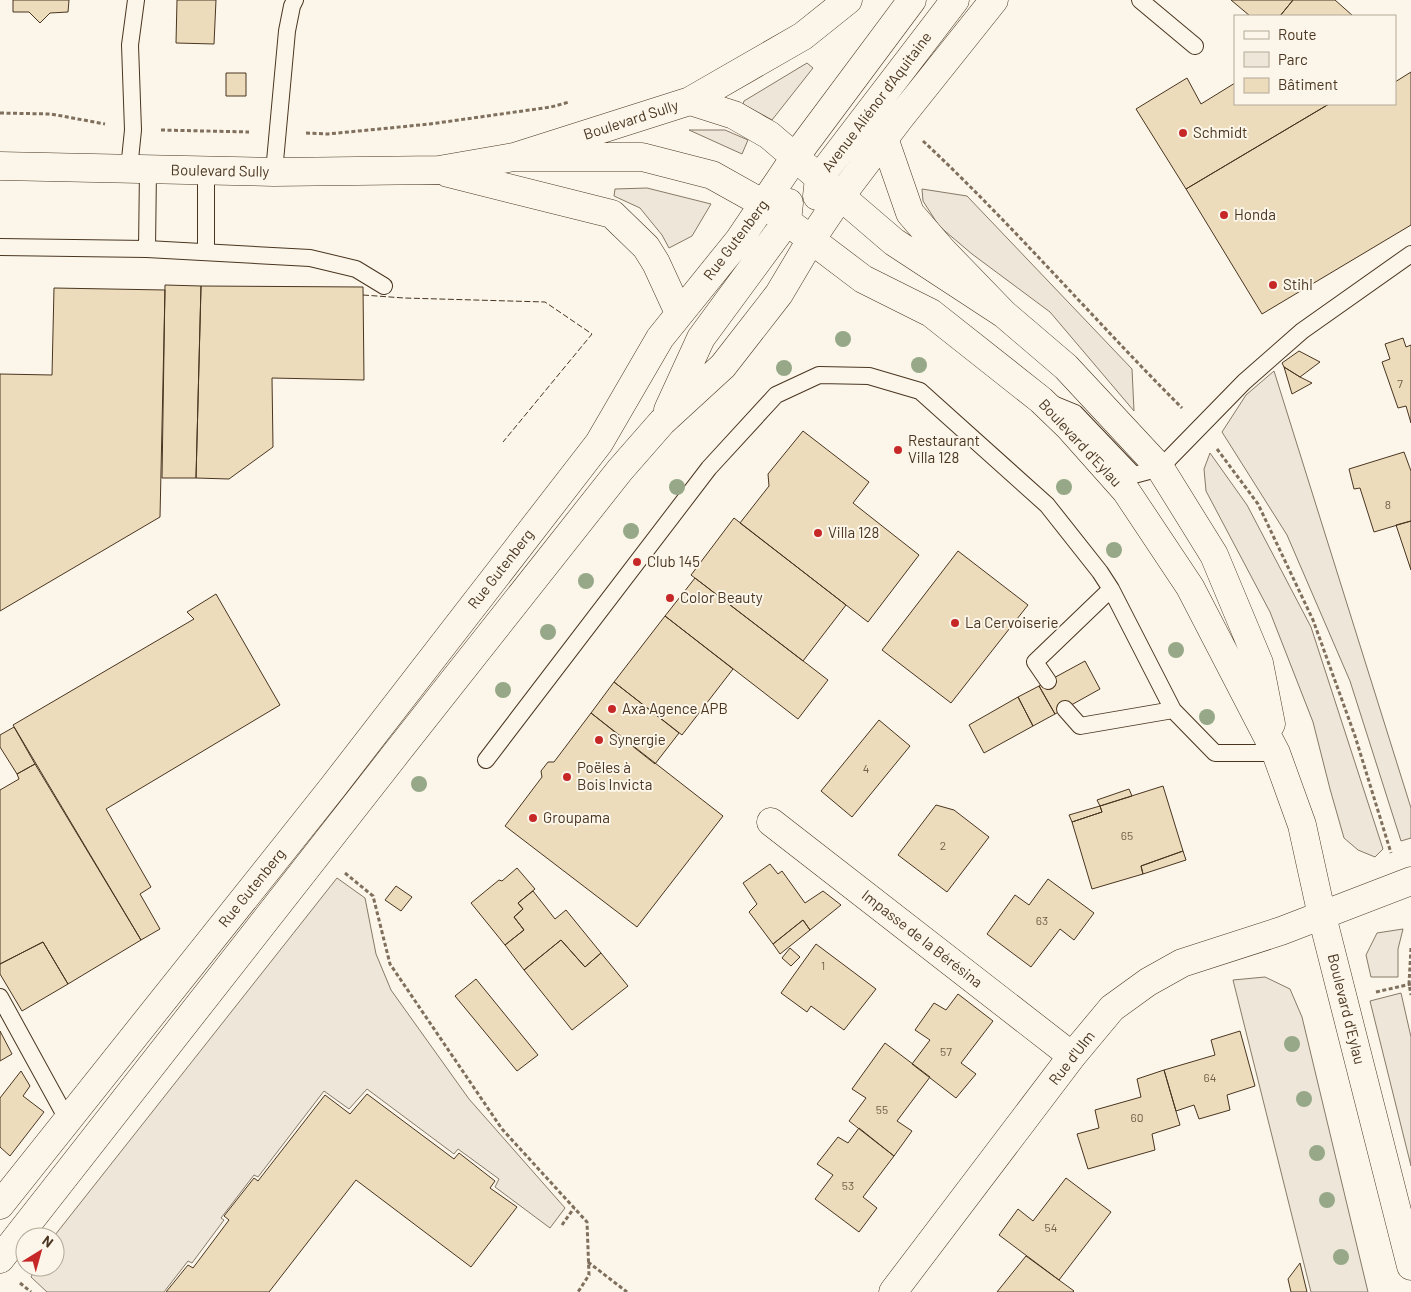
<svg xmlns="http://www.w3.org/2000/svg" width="1411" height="1292" viewBox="0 0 1411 1292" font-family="Barlow,sans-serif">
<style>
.green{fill:#ede6d9;stroke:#887966}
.building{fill:#ecdcbc;stroke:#4a3520}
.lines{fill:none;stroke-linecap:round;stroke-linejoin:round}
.lane-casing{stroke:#4a3520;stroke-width:18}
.street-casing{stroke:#4a3520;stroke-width:29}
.secondary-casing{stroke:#4a3520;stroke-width:29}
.path{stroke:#7f6f5c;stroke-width:3;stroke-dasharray:4 2.5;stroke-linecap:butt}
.lane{stroke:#fbf6e9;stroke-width:16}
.street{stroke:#fbf6e9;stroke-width:28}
.secondary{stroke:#fbf6e9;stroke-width:28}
.fence{stroke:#4a3520;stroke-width:1;stroke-dasharray:6 2.5;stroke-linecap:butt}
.tree{fill:#96a887}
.poi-dot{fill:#c62828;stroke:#fbf6e9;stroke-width:2}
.labels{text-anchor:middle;stroke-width:4;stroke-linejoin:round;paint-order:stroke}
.number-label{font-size:12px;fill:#725f47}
.street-label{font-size:15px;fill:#4a3520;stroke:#fbf6e9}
.poi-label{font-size:15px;fill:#4a3520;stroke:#fbf6e9;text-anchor:start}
</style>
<rect width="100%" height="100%" fill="#fbf6e9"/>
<path class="green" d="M807,63L813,68L772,120L743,104L744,101Z
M689,130H725L748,140L742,154Z
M647,188L711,204L692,236L669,248L662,235L640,208L614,196L615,189Z
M922,189L967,196L1132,369L1134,411L1050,312L972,254L939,226L923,201Z
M1274,371L1411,808V838L1401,841L1350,681L1287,535L1222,432L1246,395Z
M1210,453L1247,505L1311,627L1383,849L1375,857L1358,850L1344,838L1330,789L1313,722L1270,612L1206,491L1204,469Z
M337,878L365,898L376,954L391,990L469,1099L565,1208L550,1228L495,1187L499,1179L458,1149L454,1154L367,1089L349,1109L324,1091L258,1177L254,1175L221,1218L224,1220L192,1263L188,1261L164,1292H47L31,1277L36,1267H55V1237H54L55,1235Z
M1403,929L1398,949V977H1371L1366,955L1377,933Z
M1265,977L1290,989L1302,1017L1368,1292H1311L1233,980Z
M1401,993L1411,1037V1166L1370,1001Z"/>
<path class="building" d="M13,0H69L68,12L50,13L40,23L29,12H13Z
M177,0H216L214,44L176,43Z
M1231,0H1293L1280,16H1250Z
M1293,0H1335L1353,16H1280Z
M1411,72V225L1262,314L1186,189L1329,104H1395V82Z
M226,73H246V96H226Z
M1187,78L1201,104L1235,83V104H1329L1186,189L1136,109Z
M165,285L201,286L196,478H162Z
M201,286L363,287L364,380L272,378L273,447L229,479L196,478Z
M54,288L165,290L160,517L0,611V374L52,375Z
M1403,338L1406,347L1411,345V423L1406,406L1398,408L1382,362L1390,359L1385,344Z
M1299,351L1320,362L1300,377L1284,367L1282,363Z
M1284,367L1300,377L1312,383L1292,394Z
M803,431L869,482L853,503L919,555L868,622L740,523L769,486L768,474Z
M1404,452L1411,471V521L1374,532L1360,488L1354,489L1349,469Z
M734,518L846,605L803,661L691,575Z
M1411,521V570L1396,525Z
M958,551L1028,605L951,703L882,650Z
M695,578L828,680L798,719L665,616Z
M216,594L280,705L106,809L151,887L140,894L160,929L141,940L13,725L194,619L187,612Z
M665,616L733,669L682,735L614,682Z
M1085,661L1100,689L1055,714L1039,686Z
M614,682L679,733L655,764L591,713Z
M1039,686L1055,714L1033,726L1018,697Z
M1018,697L1033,726L984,753L969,725Z
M591,713L723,816L637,927L505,826L542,777L541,771L548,762H554Z
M879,720L910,746L852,817L821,791Z
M14,727L35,764L17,774L0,747V735Z
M35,764L141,940L68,984L43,942L0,964V790L19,779L17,774Z
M1163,786L1183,851L1141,866L1143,874L1092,889L1072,822L1102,812L1100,806Z
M1129,789L1132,796L1100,806L1097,800Z
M936,805L954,810L989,837L947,892L898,855Z
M1100,806L1102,812L1072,822L1069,815Z
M1183,851L1186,860L1143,874L1141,866Z
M770,864L778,874L782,871L805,903L823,891L841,905L810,930L803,920L773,944L749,912L757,904L743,883Z
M517,868L535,889L518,903L523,909L514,917L524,930L505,945L471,903L499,880L502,881Z
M1048,879L1094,913L1074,940L1060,929L1031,967L987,934L1015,895L1029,905Z
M396,886L412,897L401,911L385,900Z
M533,891L555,919L566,910L601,953L585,967L561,940L524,970L505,945L524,930L514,917L523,909L518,903Z
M803,920L810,930L780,954L773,944Z
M561,940L585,967L601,953L628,986L572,1030L524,970Z
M43,942L68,984L22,1011L0,974V964Z
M816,944L876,989L844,1030L811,1006L807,1012L781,993Z
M790,948L800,957L791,966L782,958Z
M476,979L538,1055L517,1071L455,996Z
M958,994L993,1021L961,1063L976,1074L956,1098L912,1064L930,1040L915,1030L934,1003L946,1010Z
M0,1031L12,1054L0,1061Z
M1240,1031L1255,1086L1227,1095L1230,1110L1199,1119L1194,1105L1176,1111L1164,1070L1215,1055L1211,1040Z
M885,1043L930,1077L897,1121L912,1131L894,1156L849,1121L866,1098L852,1089Z
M1164,1070L1180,1125L1152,1134L1155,1150L1088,1169L1077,1134L1099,1128L1095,1110L1141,1097L1137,1079Z
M21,1071L30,1086L23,1096L44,1112L10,1156L0,1147V1098Z
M367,1094L454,1159L459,1153L495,1181L490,1188L517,1207L471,1267L356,1180L269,1292H166L188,1265L193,1268L229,1220L224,1216L254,1178L258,1181L325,1095L350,1114Z
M859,1128L894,1156L863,1197L877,1208L859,1232L815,1199L833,1175L817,1164L838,1137L848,1143Z
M1066,1178L1111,1212L1059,1280L999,1235L1018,1209L1033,1221Z
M1026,1256L1074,1291L1073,1292H997Z
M1300,1263L1307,1292H1291L1288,1279Z"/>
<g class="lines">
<g class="lane-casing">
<path id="lane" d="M1140,0L1195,46
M129,169L133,130L130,45L136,0
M206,171V252
M274,172L287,31L292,6L295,0
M0,247L147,249L310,258L356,269L384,286
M147,249L148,169
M1053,404L1075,413L1134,475L1160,468L1244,382L1302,331L1411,254
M1048,681L1035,662L1111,589
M1065,709L1080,726L1173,710
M486,760L709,468L776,395L819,375L869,376L920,391L1047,505L1100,572L1111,589L1173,710L1215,753H1276
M0,997L67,1119"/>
</g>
<g class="street-casing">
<path id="street" d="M771,822L1072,1056
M893,1292L1072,1056L1112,1008L1148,982L1182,963L1281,931L1411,881"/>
</g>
<g class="secondary-casing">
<path id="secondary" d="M690,101L803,36L848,0
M884,138L910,213L942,250L1004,314L1066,367L1160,468L1214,555L1259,663L1271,724
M514,157H642L712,175L764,204L863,279L931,313L1041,400L1069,427L1126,491L1190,587L1276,753L1302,825L1322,916L1411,1266
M0,166L274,172L439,170L514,157L690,101L734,115L769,135L894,242L1004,314
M448,173L612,214L646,247L656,263L679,313
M817,196L819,178L955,0
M668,410L701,338L787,221L789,203
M0,1205L333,787L599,443L660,338L739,240L795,157L912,0
M0,1259L394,756L620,470L662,422L723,366L779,294L811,240L840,197L899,119L994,0"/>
</g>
<path class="path" d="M0,113L51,114L105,124
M161,130L249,132
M306,133L328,134L430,124L551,107L569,102
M923,141C1014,226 1094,320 1182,408
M1217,449L1258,504L1313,620L1355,736L1391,853
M345,873L373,896L390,964L502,1129L587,1222L589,1275L578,1292
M1411,948L1409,984L1411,995
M1376,992L1411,984
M562,1225L574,1208
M588,1262L627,1292
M20,1283L31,1292"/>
<use href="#lane" class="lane"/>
<use href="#street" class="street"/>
<use href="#secondary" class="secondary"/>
<path class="fence" d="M363,295L404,298L545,302L592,334L503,442"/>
</g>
<g class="tree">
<circle cx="843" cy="339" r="8"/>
<circle cx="919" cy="365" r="8"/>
<circle cx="784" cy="368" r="8"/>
<circle cx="677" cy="487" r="8"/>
<circle cx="1064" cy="487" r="8"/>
<circle cx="631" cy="531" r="8"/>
<circle cx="1114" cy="550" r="8"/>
<circle cx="586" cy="581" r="8"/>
<circle cx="548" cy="632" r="8"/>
<circle cx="1176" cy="650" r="8"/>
<circle cx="503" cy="690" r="8"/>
<circle cx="1207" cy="717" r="8"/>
<circle cx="419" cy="784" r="8"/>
<circle cx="1292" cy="1044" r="8"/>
<circle cx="1304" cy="1099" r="8"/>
<circle cx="1317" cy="1153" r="8"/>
<circle cx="1327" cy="1200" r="8"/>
<circle cx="1341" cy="1257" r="8"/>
</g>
<g class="poi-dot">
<circle cx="1183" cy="133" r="5"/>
<circle cx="1224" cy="215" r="5"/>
<circle cx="1273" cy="285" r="5"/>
<circle cx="898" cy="450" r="5"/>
<circle cx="818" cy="533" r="5"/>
<circle cx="637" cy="562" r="5"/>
<circle cx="670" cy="598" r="5"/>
<circle cx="955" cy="623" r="5"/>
<circle cx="612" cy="709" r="5"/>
<circle cx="599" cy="740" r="5"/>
<circle cx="567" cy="777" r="5"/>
<circle cx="533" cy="818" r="5"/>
</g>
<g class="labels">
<g class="number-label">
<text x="1400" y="388">7</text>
<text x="1388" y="509">8</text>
<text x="866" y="773">4</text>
<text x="1127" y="840">65</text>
<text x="943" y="850">2</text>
<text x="1042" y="925">63</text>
<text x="823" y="970">1</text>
<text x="946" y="1056">57</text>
<text x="1210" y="1082">64</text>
<text x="882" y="1114">55</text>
<text x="1137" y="1122">60</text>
<text x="848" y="1190">53</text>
<text x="1051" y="1232">54</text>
</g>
<g class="street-label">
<text transform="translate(877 102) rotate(-53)" y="5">Avenue Aliénor d'Aquitaine</text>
<text transform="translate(631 120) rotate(-18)" y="5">Boulevard Sully</text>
<text transform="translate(220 171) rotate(1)" y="5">Boulevard Sully</text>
<text transform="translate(736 240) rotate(-53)" y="5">Rue Gutenberg</text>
<text transform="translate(1080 443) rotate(47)" y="5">Boulevard d'Eylau</text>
<text transform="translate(501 569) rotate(-52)" y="5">Rue Gutenberg</text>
<text transform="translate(252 888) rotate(-51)" y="5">Rue Gutenberg</text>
<text transform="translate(922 939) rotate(38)" y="5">Impasse de la Bérésina</text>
<text transform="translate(1346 1009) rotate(76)" y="5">Boulevard d'Eylau</text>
<text transform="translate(1072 1058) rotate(-52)" y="5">Rue d'Ulm</text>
</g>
<g class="poi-label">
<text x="1193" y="138">Schmidt</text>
<text x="1234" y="220">Honda</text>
<text x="1283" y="290">Stihl</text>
<text x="908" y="446">Restaurant<tspan x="908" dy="17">Villa 128</tspan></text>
<text x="828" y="538">Villa 128</text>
<text x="647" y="567">Club 145</text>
<text x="680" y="603">Color Beauty</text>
<text x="965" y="628">La Cervoiserie</text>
<text x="622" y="714">Axa Agence APB</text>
<text x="609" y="745">Synergie</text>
<text x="577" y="773">Poëles à<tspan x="577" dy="17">Bois Invicta</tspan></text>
<text x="543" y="823">Groupama</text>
</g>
</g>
<rect x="1234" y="15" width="162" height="90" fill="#fbf6e9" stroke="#b4a999"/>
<rect x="1244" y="31" width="25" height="8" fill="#fbf6e9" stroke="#b4a999"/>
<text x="1278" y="40" font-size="15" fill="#4a3520">Route</text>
<rect x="1244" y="52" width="25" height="15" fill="#ede6d9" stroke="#b4a999"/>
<text x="1278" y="65" font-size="15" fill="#4a3520">Parc</text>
<rect x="1244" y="78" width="25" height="15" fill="#ecdcbc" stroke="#b4a999"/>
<text x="1278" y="90" font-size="15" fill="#4a3520">Bâtiment</text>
<g transform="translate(40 1252) rotate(37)"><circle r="24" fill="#fbf6e9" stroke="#b4a999"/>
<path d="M0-4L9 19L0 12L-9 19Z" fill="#c62828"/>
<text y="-8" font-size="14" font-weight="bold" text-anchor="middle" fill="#4a3520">N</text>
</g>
</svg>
